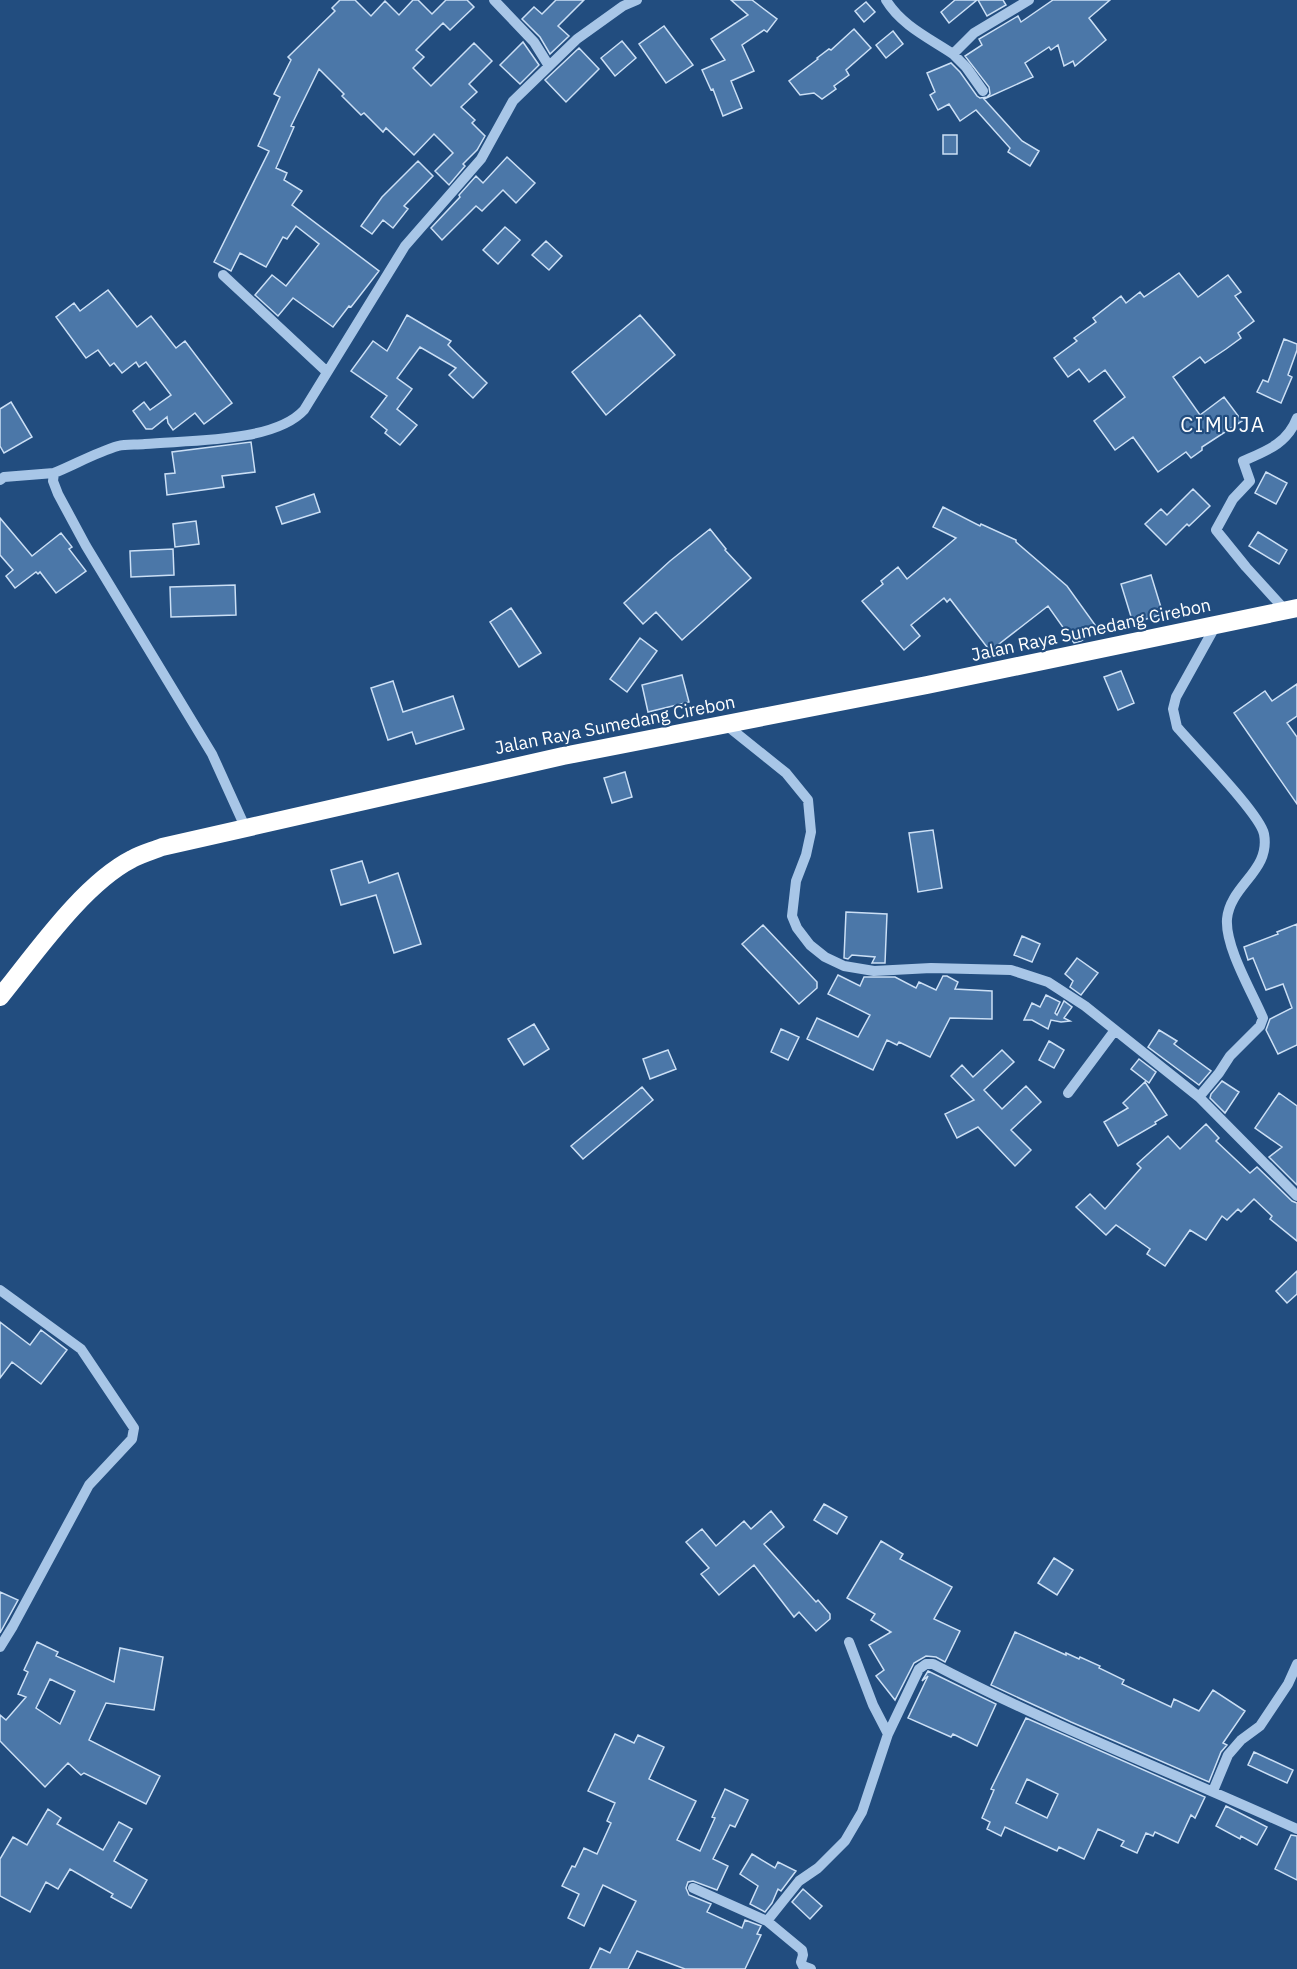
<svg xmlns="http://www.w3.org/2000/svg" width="1297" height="1969" viewBox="0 0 1297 1969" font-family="'IBM Plex Sans',sans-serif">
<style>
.building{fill:#4b77a8;stroke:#cbdff5;stroke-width:1.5;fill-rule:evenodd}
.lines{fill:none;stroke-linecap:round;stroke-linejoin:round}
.minor{stroke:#a8c6e7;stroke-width:10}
.highway{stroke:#fff;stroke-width:18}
.labels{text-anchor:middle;stroke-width:4.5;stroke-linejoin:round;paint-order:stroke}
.street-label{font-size:18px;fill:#fff;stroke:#224d7f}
.quarter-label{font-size:21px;letter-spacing:1.5px;fill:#fff;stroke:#224d7f}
</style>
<rect width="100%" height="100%" fill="#224d7f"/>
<path class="building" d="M340,0H355L371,16L385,1L399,15L413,0H418L432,14L446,0H467L474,7L450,30L443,23L416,50L424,57L413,68L431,86L474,43L492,61L469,84L477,92L461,107L475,120L472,123L485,136L477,150L463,164L465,166L449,185L435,171L453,153L434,134L414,155L386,128L383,132L364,113L361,115L342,96L344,94L319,69L291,126L294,127L276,168L287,173L284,180L302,191L292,205L379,271L351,307L349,306L333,327L293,298L278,316L255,295L272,275L286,286L319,244L296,226L287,239L283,237L266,267L240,253L231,271L214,262L269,151L258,146L280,97L274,94L291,60L288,57L335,11L332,8Z
M556,0H584L558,26L569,36L550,54L540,37L522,19L534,7L542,14Z
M731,0H752L777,19L767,32L764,30L742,45L754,71L731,81L742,108L723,116L713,89L711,90L702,70L725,60L711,39L748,15Z
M955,0H977L949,23L941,12Z
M978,0H1003L1006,5L987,16Z
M1053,0H1110L1089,18L1106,40L1075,66L1073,61L1064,66L1058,45L1051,50L1049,47L1025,63L1033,77L984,99L1022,141L1039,151L1030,166L1008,152L1010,148L976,110L960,121L949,104L938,110L930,95L935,92L927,73L951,63L960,72L977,96L980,98L987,97L990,94L989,87L965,56L982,45L979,39L1018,16L1021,22Z
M866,2L875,12L864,22L855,11Z
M664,26L693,65L666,83L639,44Z
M854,29L871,48L846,70L849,75L834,86L836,89L822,99L814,93L800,95L789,81L818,59L817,58L829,49L831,50Z
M893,31L903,44L886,58L876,45Z
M622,41L636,58L615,76L601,58Z
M523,42L539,65L520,84L500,65Z
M579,48L599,69L566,102L545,80Z
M943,135H957V154H943Z
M507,157L535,183L516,203L503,190L482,211L476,206L442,240L431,228L460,197L459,195L476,176L483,183Z
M418,161L433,176L404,206L408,209L393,228L383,220L372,234L361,226L382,197Z
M505,227L520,240L498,264L483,250Z
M546,241L562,256L549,270L532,255Z
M1179,273L1198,297L1228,275L1241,292L1235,296L1254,321L1238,333L1241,338L1226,349L1205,363L1200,357L1173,377L1200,415L1224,397L1242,421L1202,447V450L1191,458L1186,452L1158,472L1133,437L1115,450L1094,421L1125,397L1105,370L1089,382L1079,369L1068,377L1054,358L1077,341L1074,338L1096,322L1093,318L1121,296L1126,303L1140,292L1144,297Z
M108,290L137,327L151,316L176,348L185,341L232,403L204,424L195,413L173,430L168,423L167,417L152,429H146L133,411L144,402L150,410L171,395L146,362L139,367L136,362L122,373L114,363L110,366L98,350L86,358L56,317L74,303L80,311Z
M407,315L451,341L448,345L487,383L473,398L449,375L456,368L420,347L397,378L412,389L397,409L417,425L400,445L385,433L387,430L371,417L387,396L351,371L373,341L387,351Z
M640,315L675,355L606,415L572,372Z
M1284,339L1297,344V350L1288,375L1292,377L1281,403L1257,392L1263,380L1268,382Z
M11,402L32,437L4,453L0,446V409Z
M251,442L255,472L222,476L224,487L167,495L165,474L175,473L172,452Z
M1266,472L1287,483L1276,504L1255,493Z
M1193,489L1210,506L1189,526L1187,524L1166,545L1145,524L1161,509L1167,515Z
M314,494L320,512L282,524L276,507Z
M943,507L980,526L981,524L1016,540V542L1067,586L1098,629L1081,641L1074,643L1048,606L990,651L950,599L947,602L944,598L911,625L920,636L904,650L862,601L883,584L881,581L898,567L907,579L956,538L933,527Z
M0,518L32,556L61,533L72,547L69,549L86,571L56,593L40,572L38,574L36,572L15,588L6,576L13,570L0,555Z
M196,521L199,544L175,547L173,524Z
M710,529L726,549L725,550L751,578L682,640L656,612L643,624L624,603L670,561Z
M1258,532L1287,550L1279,564L1249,546Z
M173,549L174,575L131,577L130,551Z
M1151,575L1163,614L1133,623L1121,584Z
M235,585L236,615L171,617L170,587Z
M511,608L541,653L519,667L490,622Z
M640,638L657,651L627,692L610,679Z
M1121,671L1134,703L1118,710L1104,677Z
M682,675L689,702L648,712L642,685Z
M393,681L403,712L453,696L464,729L416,744L412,732L388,740L371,688Z
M1297,684V716L1287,723L1297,737V804L1234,713L1265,691L1272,701Z
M625,772L632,797L612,803L604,778Z
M933,830L942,888L918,892L909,833Z
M362,861L369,883L398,873L421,944L394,953L376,895L341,905L331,870Z
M846,912L887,914L885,963H872L875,957L852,955L848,959L844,958Z
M1297,924V1045L1278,1054L1266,1030L1270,1019L1292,1008L1283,984L1266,990L1253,958L1248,960L1244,947L1278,934L1277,932Z
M763,925L817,982V988L799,1004L742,944Z
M1022,936L1040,944L1032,962L1014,955Z
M1077,958L1098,973L1081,995L1070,987L1073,981L1065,974Z
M838,975L860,986L864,977H895L916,988L919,982L936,990L943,976H947L958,982L955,989L992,991V1019L950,1018L930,1057L899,1042L897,1045L887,1040L873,1070L807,1039L817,1018L858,1037L870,1015L828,994Z
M1046,995L1060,1002L1055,1013L1057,1015L1064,1001L1072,1007L1064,1018L1070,1021L1061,1022L1051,1020L1048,1029L1032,1020H1024L1032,1003L1040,1007Z
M534,1024L549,1049L524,1065L508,1039Z
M781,1029L799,1037L788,1060L771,1052Z
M1159,1030L1177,1041L1174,1044L1211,1071L1199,1085L1148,1047Z
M1049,1041L1064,1050L1054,1068L1039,1060Z
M668,1050L676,1069L650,1079L643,1059Z
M1002,1050L1014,1062L984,1090L1002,1109L1026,1086L1041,1102L1011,1130L1031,1150L1015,1166L978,1127L957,1138L945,1114L974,1100L951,1076L962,1065L973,1077Z
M1139,1059L1156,1072L1149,1083L1131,1069Z
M1222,1081L1239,1092L1225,1113L1210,1098L1211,1094Z
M1145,1082L1167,1115L1155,1122L1156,1124L1118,1146L1104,1122L1128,1108L1123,1103Z
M642,1087L653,1100L583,1159L571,1146Z
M1279,1093L1297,1106V1185L1269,1157L1282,1147L1255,1128Z
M1206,1124L1219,1138L1216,1141L1250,1173L1257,1167L1292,1201L1297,1203V1241L1270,1219L1272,1216L1254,1199L1241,1212L1238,1209L1227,1220L1222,1216L1206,1240L1190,1230L1165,1266L1147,1254L1150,1249L1116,1225L1106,1235L1076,1207L1090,1194L1105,1209L1141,1168L1137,1164L1168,1136L1180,1149Z
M1297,1271V1294L1287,1303L1276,1291Z
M0,1322L30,1345L41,1330L67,1350L41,1384L12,1362L0,1378Z
M824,1504L847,1517L837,1534L814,1520Z
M771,1511L784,1527L764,1544L816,1602L818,1600L830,1614V1619L816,1631L799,1612L794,1617L754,1565L719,1595L701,1574L709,1568L686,1542L702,1529L716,1546L744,1521L751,1529Z
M881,1541L903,1554L900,1559L952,1587L934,1619L960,1631L945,1662L936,1657L926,1656L914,1663L895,1700L876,1676L884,1670L869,1645L891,1632L871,1620L875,1614L847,1598Z
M1054,1558L1073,1570L1057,1595L1038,1583Z
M0,1592L18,1600L0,1633Z
M1015,1632L1066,1655V1653L1079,1659L1080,1657L1100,1666L1099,1668L1124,1680L1122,1684L1171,1707L1174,1699L1199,1711L1213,1690L1245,1711L1223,1743L1227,1745L1221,1752L1209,1782L1071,1722L991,1685Z
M37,1642L58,1652L56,1656L114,1682L120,1648L163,1657L154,1710L106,1703L89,1740L160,1776L146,1804L84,1773L81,1775L68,1763L45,1787L0,1741V1715L6,1720L26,1697L18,1694L28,1672L24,1670ZM50,1679L75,1691L60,1724L36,1708Z
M928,1671L996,1704L977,1746L953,1734L951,1737L908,1718L928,1676L922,1681Z
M1026,1718L1205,1797L1195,1818L1191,1815L1178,1843L1155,1832L1153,1836L1146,1833L1137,1853L1121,1846L1124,1841L1098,1829L1084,1859L1059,1847L1057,1851L1005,1827L1001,1836L987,1829L990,1822L982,1818L994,1790L991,1789ZM1027,1779L1058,1794L1047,1818L1016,1803Z
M615,1734L634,1743L638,1735L664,1747L649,1779L696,1801L677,1840L700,1851L715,1818L712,1817L725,1789L748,1800L735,1827L730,1825L713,1859L728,1866L717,1890L693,1881L688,1882L686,1888L689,1895L711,1904L707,1912L742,1928L745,1920L761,1926L757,1934L761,1935L745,1969H685L637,1951L628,1969H590L600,1948L610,1953L636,1901L603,1885L584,1926L568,1918L579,1894L562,1886L572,1866L575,1867L584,1848L597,1854L611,1823L607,1821L615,1803L588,1791Z
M1254,1752L1293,1770L1287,1783L1248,1765Z
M1226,1806L1267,1827L1257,1845L1241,1836L1240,1839L1216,1826Z
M48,1809L61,1818L57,1824L103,1850L119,1822L132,1829L114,1861L147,1880L131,1908L111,1897L113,1894L70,1869L58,1889L46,1882L30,1912L0,1896V1859L13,1837L27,1845Z
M1291,1835L1297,1836V1880L1275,1869Z
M752,1854L775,1868L778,1862L796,1871L781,1891L778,1889L772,1903L765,1912L750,1904L758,1886L740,1874Z
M803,1889L822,1906L810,1919L792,1902Z"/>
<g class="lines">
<path class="minor" d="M494,0L534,42L549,66
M886,0C901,25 929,38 953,54L974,33L1029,0
M953,54L966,67L983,91
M223,275L327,372
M0,480L4,477L54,473
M1286,611L1246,567L1216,530L1233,499L1250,481L1243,461C1266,451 1287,444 1297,418
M725,724L786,773L808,800L811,832L806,855L796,881L792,916L797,928L810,945L825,957L844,966L874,971L931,968L1011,970L1048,982L1085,1006L1199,1097L1297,1196
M246,829L212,754L86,546L58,494L53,481L54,473C74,465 97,452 118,446C126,444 136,445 145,444C188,440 274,443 304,410L405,246L481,159L513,101L577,39L623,6L637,0
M1068,1093L1115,1030
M1199,1097L1219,1073L1230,1056L1260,1026L1263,1018C1252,992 1225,947 1227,919C1230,885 1271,871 1264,834C1260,814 1194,747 1177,727L1173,709L1176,697L1216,625
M0,1290L81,1349L134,1428L132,1439L89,1485L13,1626L0,1647
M849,1642L873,1705L888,1734
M1213,1791L1228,1755L1241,1740L1260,1726L1288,1684L1297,1664
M693,1888L767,1921L799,1881L818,1868L845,1841L862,1812L888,1734L919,1669L926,1664H933C1051,1726 1176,1774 1297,1829
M767,1921L802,1950L803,1955L801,1962L803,1966L811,1969"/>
<path class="highway" d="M0,997C35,954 83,884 132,859C141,854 152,851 162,847L563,756L927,685L1297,608"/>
</g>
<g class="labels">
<g class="street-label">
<text transform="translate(1091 630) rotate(-12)" y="6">Jalan Raya Sumedang Cirebon</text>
<text transform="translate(615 725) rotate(-11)" y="6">Jalan Raya Sumedang Cirebon</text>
</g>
<g class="quarter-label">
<text x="1223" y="432">CIMUJA</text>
</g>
</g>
</svg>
